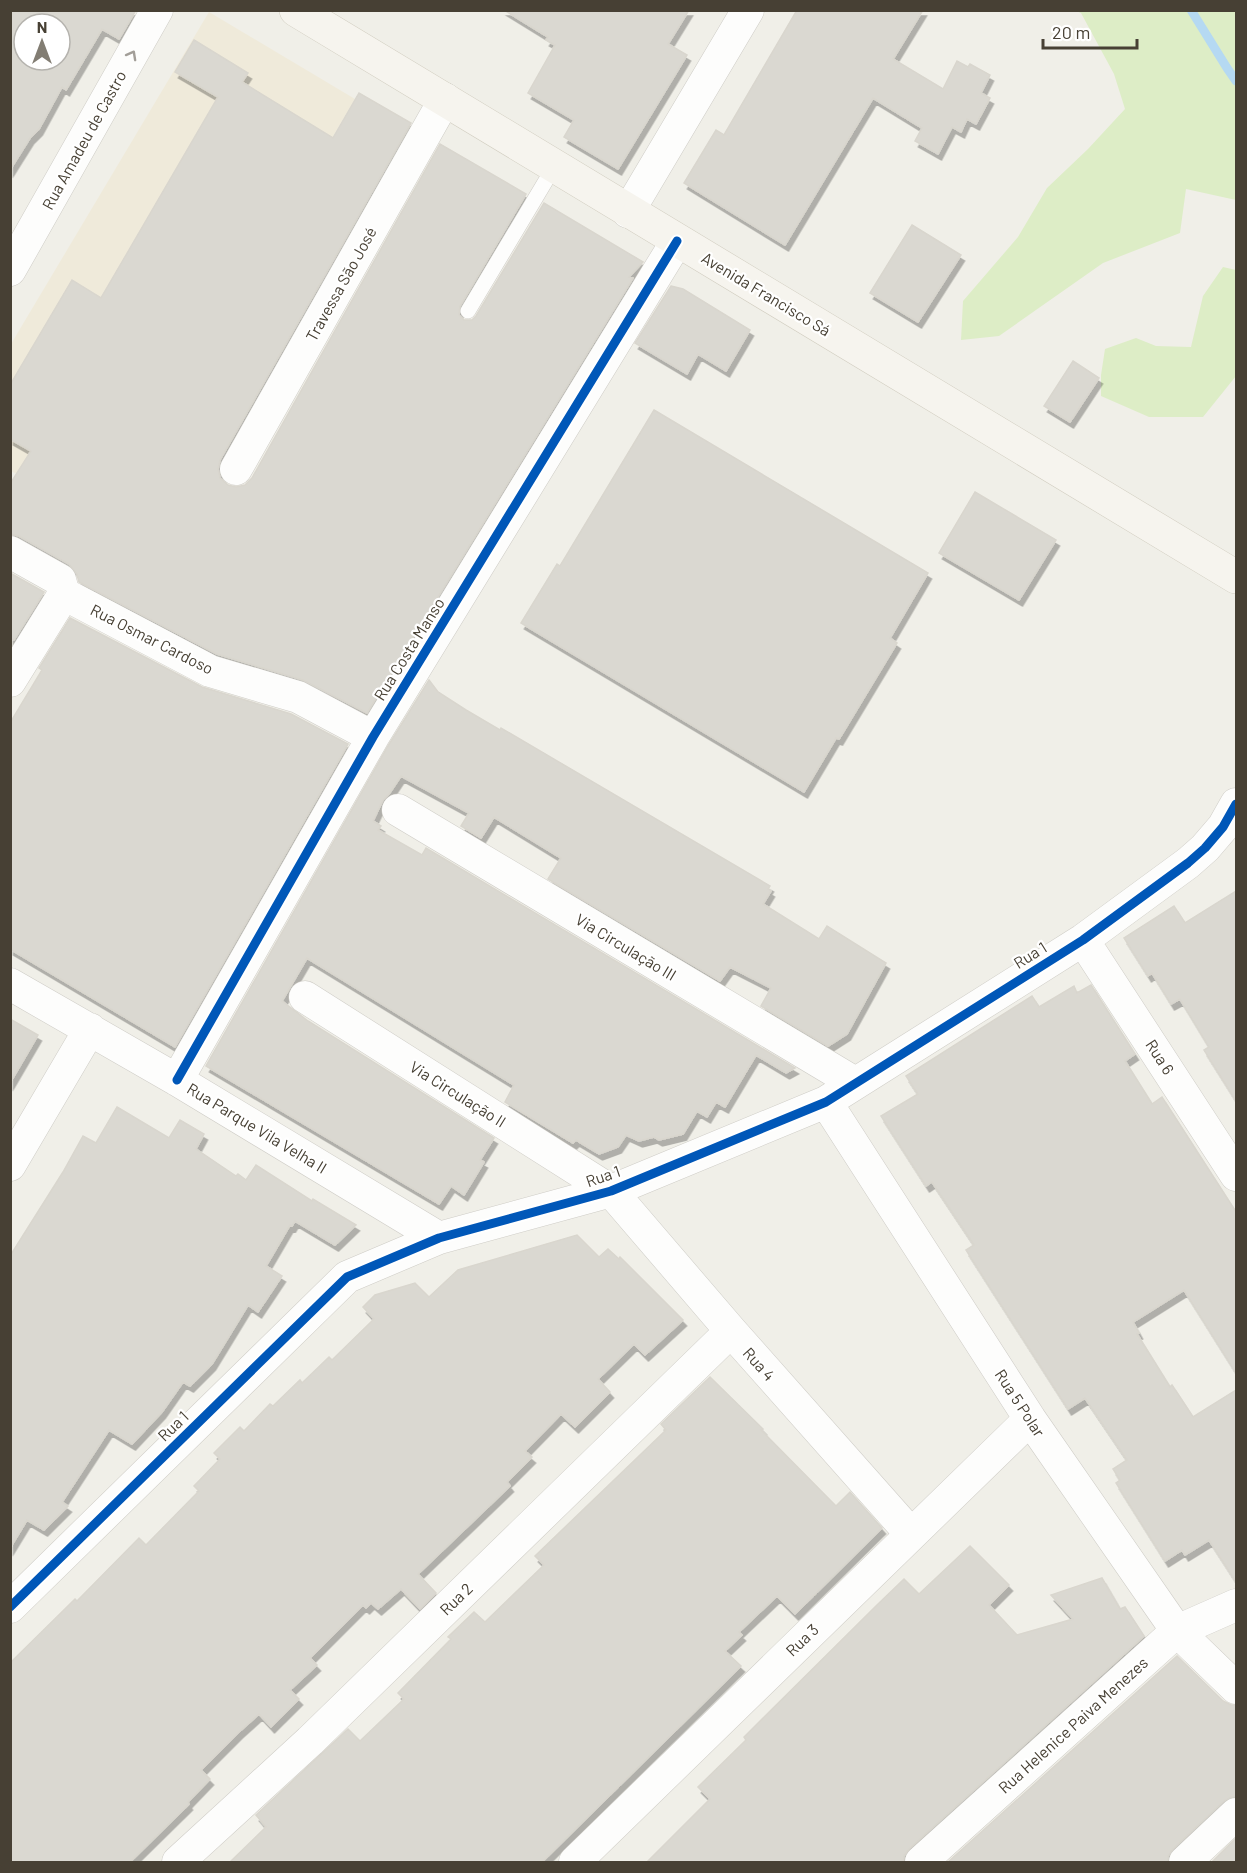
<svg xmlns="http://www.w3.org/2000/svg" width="1247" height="1873" viewBox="0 0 1247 1873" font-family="Barlow,sans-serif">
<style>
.education{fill:#efeada}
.green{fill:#ddedc6}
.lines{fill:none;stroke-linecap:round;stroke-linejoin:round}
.stream{stroke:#b5d9f2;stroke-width:9}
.building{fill:#dad8d1;stroke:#d9d6ce;stroke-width:1.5;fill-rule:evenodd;filter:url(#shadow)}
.service-casing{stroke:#ceccc6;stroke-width:16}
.minor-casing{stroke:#ceccc6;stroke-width:33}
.secondary-casing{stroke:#d0ccbf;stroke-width:34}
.service{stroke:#fdfdfc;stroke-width:15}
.minor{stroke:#fdfdfc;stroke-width:32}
.secondary{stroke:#f6f4ee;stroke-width:33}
.cycleway-casing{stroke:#fff;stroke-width:13}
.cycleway{stroke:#0057b8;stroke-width:9}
.oneway{stroke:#a29e98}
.labels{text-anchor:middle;stroke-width:4.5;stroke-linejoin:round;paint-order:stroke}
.street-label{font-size:16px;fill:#474034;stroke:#fff}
</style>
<defs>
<filter id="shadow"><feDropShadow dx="3.5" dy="6" stdDeviation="0" flood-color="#0004"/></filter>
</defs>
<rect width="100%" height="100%" fill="#f0efe8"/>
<path class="education" d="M209,12L355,99L108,519L11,471V344Z"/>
<path class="green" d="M1076,11H1236V200L1186,189L1180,233L1103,263L999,336L961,340L963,301L1018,237L1047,188L1088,149L1125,109L1114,74L1081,13Z
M1223,267L1236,270V376L1203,417H1149L1101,396V375L1105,349L1136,338L1156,346L1191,347L1203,296Z"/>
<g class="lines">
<path class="stream" d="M1191,10L1227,68L1236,81"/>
</g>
<path class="building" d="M10,10H136L119,39L102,29L66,90L62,87L39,129L30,138L10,170ZM24,24H60V60H24Z
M504,10H689L668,44L687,55L618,169L564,137L574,120L528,93L555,45L546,40L548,37Z
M797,10H923L893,59L943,89L957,61L968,67L970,64L990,75L981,93L990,98L976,124L967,119L961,132L952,127L938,154L915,141L922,128L873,98L785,245L684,183L716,130L724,135Z
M194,40L248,73L242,82L333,138L359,93L411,123L220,460L218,469L220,478L228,485L236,487L245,485L252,478L440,144L526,194L460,306L459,315L464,320H472L476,316L544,203L643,262L629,277L633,278L367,713L303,680L217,654L79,582L77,574L69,564L19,536L10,534V484L31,451L10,439V385L72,280L101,298L218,97L175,72Z
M912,225L961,255L918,322L870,293Z
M671,286L683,289L750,330L726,371L698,354L687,374L635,343Z
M1073,361L1099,378L1070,422L1044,406Z
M654,410L928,573L890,638L897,643L839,739L836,738L804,792L521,623L557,564L560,566Z
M975,492L1056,540L1019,600L939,553Z
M10,573L44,592L14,640L10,639Z
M70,618L202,687L291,714L348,744L175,1047L10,949V723L42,670L39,668Z
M429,680L438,692L466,710L500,730L501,728L770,886L768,889L771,891L763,904L819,939L827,926L886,963L847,1034L828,1046L761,1006L771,988L730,967L720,981L548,879L561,858L494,817L481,838L461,826L469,813L401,776L389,794L383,800L373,821L381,826L378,830L422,855L426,848L441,857L795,1068L786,1073L756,1055L725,1107L716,1102L707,1117L697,1111L683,1134L659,1140L654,1137L639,1141L626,1135L618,1147L599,1154L576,1140L573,1143L505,1102L514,1085L307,958L282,1001L308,1021L494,1138L480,1160L484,1162L464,1195L451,1186L439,1204L206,1066L388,746Z
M1236,891V1101L1204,1050L1209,1047L1180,999L1171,1004L1152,973L1148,976L1124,938L1174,906L1185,923Z
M1091,985L1135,1054L1125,1061L1152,1104L1162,1097L1236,1212V1373L1184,1290L1133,1322L1139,1333L1137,1334L1170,1387L1172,1385L1193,1417L1236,1390V1582L1209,1540L1185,1555L1182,1550L1165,1561L1116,1483L1120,1480L1113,1469L1127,1460L1085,1398L1068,1409L966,1250L974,1245L932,1182L926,1186L881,1116L918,1094L906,1076L1032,996L1039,1007L1074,986L1077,993Z
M10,1019L38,1035L10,1083Z
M117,1107L169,1138L180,1120L204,1134L196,1149L236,1176L238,1174L246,1180L256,1165L312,1201L313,1199L356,1225L335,1245L295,1221L292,1226L290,1225L266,1266L282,1276L258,1312L248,1305L212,1364L190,1386L183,1382L162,1412L132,1444L109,1430L62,1502L68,1506L44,1530L27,1520L10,1548V1256L63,1172L83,1136L96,1143Z
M577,1235L599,1257L608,1249L619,1259L620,1257L683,1320L645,1355L634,1344L598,1379L610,1392L575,1427L561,1414L525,1451L532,1457L507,1482L510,1486L418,1574L436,1593L420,1609L401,1589L378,1609L371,1603L366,1608L363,1605L310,1658L317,1665L290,1690L299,1699L271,1727L259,1714L239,1732L201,1770L210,1779L188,1802L189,1804L129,1863H10V1663L75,1599L77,1601L139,1538L146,1545L199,1491L194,1486L220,1459L214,1453L240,1427L244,1431L270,1404L273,1406L300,1380L302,1383L329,1357L332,1360L374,1319L363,1307L375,1295L415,1283L429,1297L458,1270Z
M710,1377L763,1429L761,1430L836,1506L850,1492L882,1528L795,1614L777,1596L739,1632L742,1635L725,1651L741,1666L541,1863H229L266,1827L256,1815L348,1729L360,1741L404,1699L398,1693L451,1639L448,1637L474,1612L485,1622L544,1565L535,1556L666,1430L661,1424Z
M970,1546L1009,1585L989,1605L1017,1635L1073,1619L1051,1595L1102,1578L1120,1609L1125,1607L1144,1636L909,1849L904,1856L903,1863H646L710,1799L698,1787L746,1740L744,1737L877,1605L904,1579L919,1594Z
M1177,1656L1223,1701L1231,1705H1236V1797H1231L1224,1801L1173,1849L1168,1856V1863H947Z
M1236,1838V1863H1211Z"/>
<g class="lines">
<g class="service-casing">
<path id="service" d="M468,311L554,167"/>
</g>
<g class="minor-casing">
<path id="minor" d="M628,212L748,10
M10,270L157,10
M236,469L445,99
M10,552L60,580L64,594L210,671L298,697L373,737
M10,681L64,594
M398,810L855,1083
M1083,940L1236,1175
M10,984L177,1080L439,1238
M305,997L611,1191L731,1331L911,1534
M177,1080L373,737L677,241
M826,1102L1030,1419L1177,1631L1236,1688
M10,1165L90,1029
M10,1607L347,1277L439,1238L611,1191L826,1102L1083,940L1188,863L1205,848L1223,827L1236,804
M178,1862L310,1741L731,1331
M575,1862L1030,1419
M921,1862L1177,1631L1236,1605
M1185,1862L1236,1814"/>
</g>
<g class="secondary-casing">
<path id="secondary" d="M296,10L1236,577"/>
</g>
<use href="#service" class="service"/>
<use href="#minor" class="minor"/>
<use href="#secondary" class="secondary"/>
<g class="cycleway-casing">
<path id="cycleway" d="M177,1080L373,737L677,241
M10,1607L347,1277L439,1238L611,1191L826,1102L1083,940L1188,863L1205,848L1223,827L1236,804"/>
</g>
<use href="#cycleway" class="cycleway"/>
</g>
<defs><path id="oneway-chevron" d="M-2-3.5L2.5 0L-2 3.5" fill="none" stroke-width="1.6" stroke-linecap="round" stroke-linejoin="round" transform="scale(1.5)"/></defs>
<use class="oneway" href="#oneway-chevron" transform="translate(132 55) rotate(-61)"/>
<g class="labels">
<g class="street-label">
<text transform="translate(84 140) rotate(-61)" y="6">Rua Amadeu de Castro</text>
<text transform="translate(341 284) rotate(-61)" y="6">Travessa São José</text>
<text transform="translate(766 294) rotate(31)" y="6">Avenida Francisco Sá</text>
<text transform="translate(152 639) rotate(27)" y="6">Rua Osmar Cardoso</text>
<text transform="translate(409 649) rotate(-58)" y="6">Rua Costa Manso</text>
<text transform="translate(626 947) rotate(31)" y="6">Via Circulação III</text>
<text transform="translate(1030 955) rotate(-32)" y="6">Rua 1</text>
<text transform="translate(1160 1057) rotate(57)" y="6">Rua 6</text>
<text transform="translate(458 1094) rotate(32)" y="6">Via Circulação II</text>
<text transform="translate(257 1128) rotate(31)" y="6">Rua Parque Vila Velha II</text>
<text transform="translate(603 1176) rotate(-19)" y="6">Rua 1</text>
<text transform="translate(759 1364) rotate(48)" y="6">Rua 4</text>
<text transform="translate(1020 1403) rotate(57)" y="6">Rua 5 Polar</text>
<text transform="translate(173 1426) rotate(-44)" y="6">Rua 1</text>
<text transform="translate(456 1599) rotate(-44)" y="6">Rua 2</text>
<text transform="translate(802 1640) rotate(-44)" y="6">Rua 3</text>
<text transform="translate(1073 1725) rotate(-42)" y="6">Rua Helenice Paiva Menezes</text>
</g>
</g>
<rect width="1247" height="1873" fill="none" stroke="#474034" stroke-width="24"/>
<g transform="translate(42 42)"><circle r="28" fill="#ffffff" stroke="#b5b3ae" stroke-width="1.5"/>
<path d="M0-4.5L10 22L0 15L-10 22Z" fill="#827d73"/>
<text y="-9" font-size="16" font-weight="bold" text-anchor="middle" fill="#474034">N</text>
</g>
<path d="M1043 39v9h94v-9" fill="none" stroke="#474034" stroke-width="3"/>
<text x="1052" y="39" font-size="18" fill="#474034" stroke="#ffffff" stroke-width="4.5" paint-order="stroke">20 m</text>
</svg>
